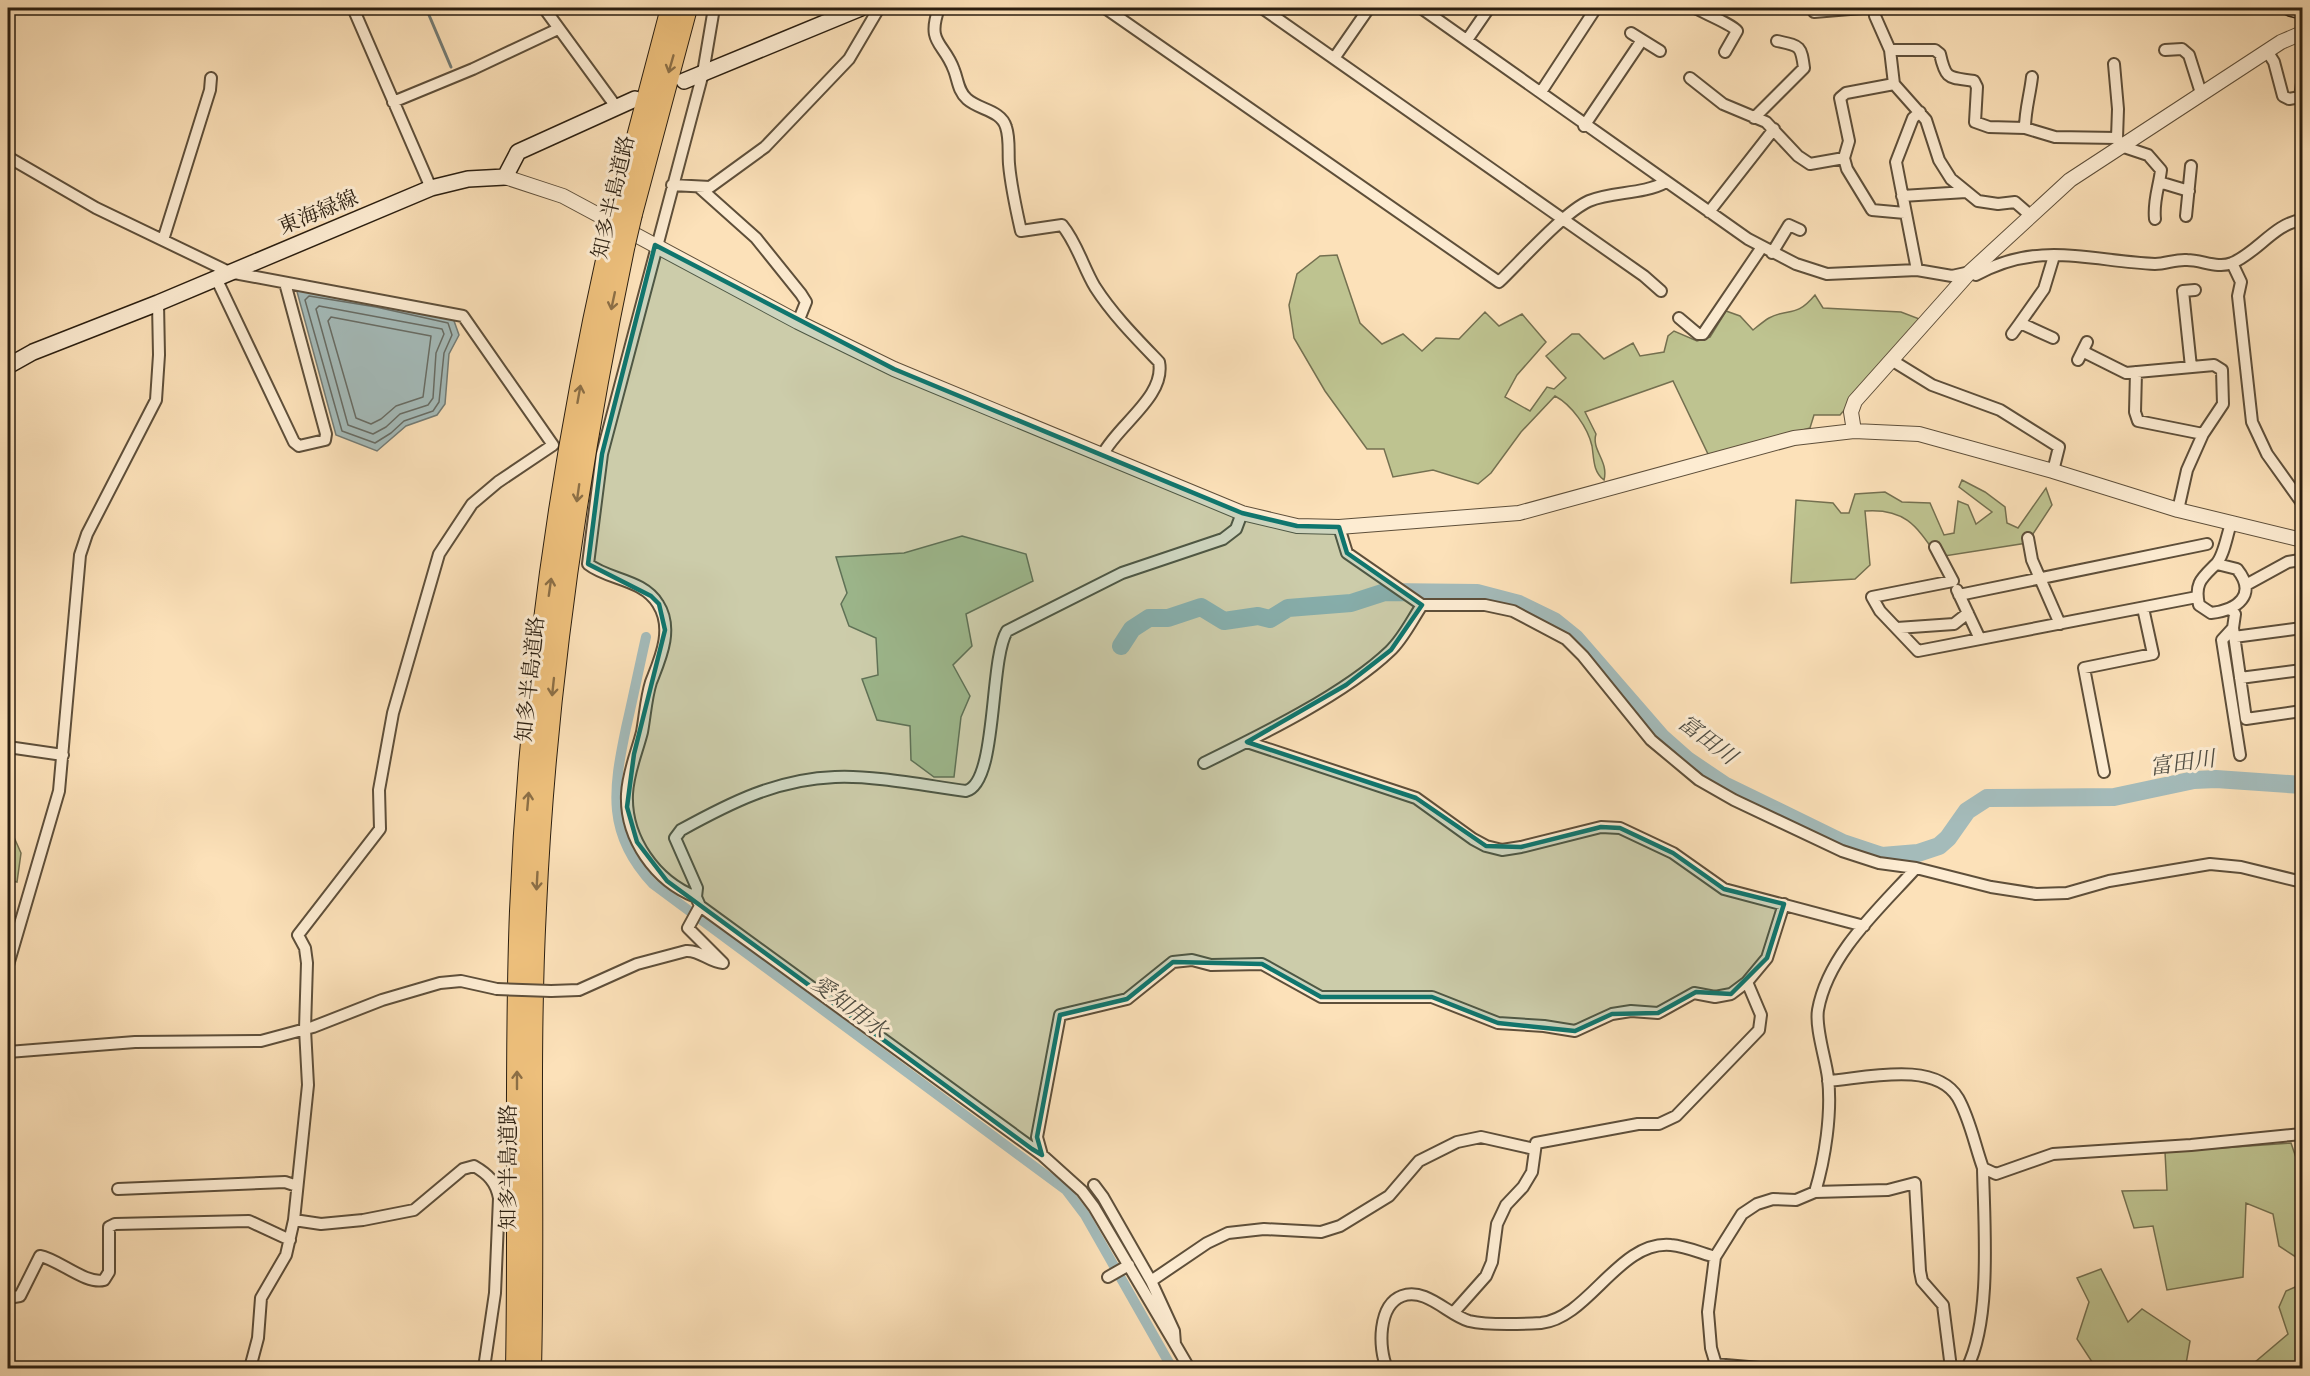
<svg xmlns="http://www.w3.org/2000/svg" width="2310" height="1376" viewBox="0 0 2310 1376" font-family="Cardo,'Noto Serif JP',serif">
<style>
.green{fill:#bec390;stroke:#747050;stroke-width:1.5}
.water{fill:#a4bbba;stroke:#737c76;stroke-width:1.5}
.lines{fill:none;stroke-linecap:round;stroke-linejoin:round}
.shore{stroke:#676c65;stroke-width:1.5}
.stream{stroke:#737c76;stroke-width:3}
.canal{stroke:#a4bbba;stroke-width:10}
.river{stroke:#a4bbba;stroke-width:18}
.minor-casing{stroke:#5e4f3a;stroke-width:14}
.tertiary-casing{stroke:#5e4f3a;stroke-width:16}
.secondary-casing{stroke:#2a1e10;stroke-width:18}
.motorway-casing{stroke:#2a1e10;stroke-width:22}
.minor{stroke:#fdecd2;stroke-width:10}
.tertiary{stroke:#fdecd2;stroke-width:14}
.secondary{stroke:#fdecd2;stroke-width:15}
.motorway{stroke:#eec07c;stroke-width:20}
.minor-bridge-casing{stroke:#5e4f3a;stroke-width:14;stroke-linecap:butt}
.motorway-bridge-casing{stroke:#2a1e10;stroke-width:22;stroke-linecap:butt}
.minor-bridge{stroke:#fdecd2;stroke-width:10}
.motorway-bridge{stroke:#eec07c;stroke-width:20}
.oneway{stroke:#8c6f46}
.marked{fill:#0f766e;fill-opacity:0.2;stroke:#0f766e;stroke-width:4.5;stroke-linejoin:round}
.labels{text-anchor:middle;stroke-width:6;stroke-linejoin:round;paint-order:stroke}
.street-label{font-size:21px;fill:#2a1e10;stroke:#fdecd2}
.water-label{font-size:22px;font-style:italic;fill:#4f4d43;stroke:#fdecd2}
</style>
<rect width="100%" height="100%" fill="#fce1b9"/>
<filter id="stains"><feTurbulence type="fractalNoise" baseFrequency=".00333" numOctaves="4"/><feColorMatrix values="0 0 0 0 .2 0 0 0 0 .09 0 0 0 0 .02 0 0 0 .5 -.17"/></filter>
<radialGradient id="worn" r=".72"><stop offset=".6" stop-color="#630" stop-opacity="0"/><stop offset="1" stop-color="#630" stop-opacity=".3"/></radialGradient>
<path class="green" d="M1337,255L1360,323L1382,344L1403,334L1422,351L1436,338L1459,339L1485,312L1499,326L1522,314L1546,342L1517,375L1505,397L1530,411L1547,387L1554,389L1566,378L1546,356L1572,334H1579L1604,359L1633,343L1640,356L1664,352L1668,336L1674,331L1697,341L1710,337L1726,311L1740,316L1753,330C1758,326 1764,321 1769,318C1789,307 1795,319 1815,295L1823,308L1901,312L1922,320L1840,415H1814L1810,428L1709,456L1673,381L1585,412L1596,434C1591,450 1609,461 1604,480C1593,472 1594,459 1592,446C1588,428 1572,405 1555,396L1521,432L1491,473L1478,484L1433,470L1393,477L1384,449H1367L1325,391L1294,338L1289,305L1297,274L1320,256Z
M1962,480L1985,492L2005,507L2007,523L2018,528L2046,488L2052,505L2027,543L1938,557C1917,527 1906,508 1865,511L1870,565L1855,579L1791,583L1796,500L1833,503L1841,513H1849L1855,494L1885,492L1902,502L1930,503L1944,535L1954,533L1958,501L1968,505L1976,524L1992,512L1959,487Z
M962,536L1026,554L1033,581L966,614L972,646L953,665L970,696L961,717L954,777H934L911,760L910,726L877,720L862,679L878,675L876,638L849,626L841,604L847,593L836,557L904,553Z
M13,835L21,853L17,882L8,880V836Z
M2291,1143L2302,1175V1261L2279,1246L2273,1214L2246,1203L2243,1277L2167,1290L2153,1226L2134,1228L2122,1191L2167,1190L2165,1152Z
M2101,1269L2128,1322L2142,1309L2190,1341L2186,1364L2207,1368H2096L2077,1339L2089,1302L2077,1278Z
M2302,1284V1368H2248L2288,1334L2279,1307L2286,1291Z"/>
<path class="water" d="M296,288L453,318L459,335L449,354L445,404L437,415L406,426L377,451L336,435Z"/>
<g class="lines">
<path class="shore" d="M309,296L376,307L448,323L452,335L444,353L439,402L433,411L404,421L391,433L375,443L342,431L305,300Z
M319,306L442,329L444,334L436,353L433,398L428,405L400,414L386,427L373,434L348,425L316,309Z
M331,317L431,336L423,397L396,406L381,419L371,424L356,418L328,321Z"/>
<path class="stream" d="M426,8L451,67"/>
<path class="canal" d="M646,637C639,668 633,698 626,728C613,790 606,834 653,884L1066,1190L1085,1215L1172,1368"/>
<path class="river" d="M1121,646L1132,629L1149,618H1168L1201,607L1224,621L1258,616L1270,619L1288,608L1351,603L1385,592L1477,593L1519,604L1554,621L1575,638L1661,737L1687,760L1724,785L1843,843L1882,856L1918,853L1939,846L1948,838L1967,811L1987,798L2114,797L2194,780L2216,779L2302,785"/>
<g class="minor-casing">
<path id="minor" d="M353,8L431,188
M544,8L617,108
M939,8C926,44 944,42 954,70C958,80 958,91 967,99C979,110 1001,110 1006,127C1010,139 1008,152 1009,164C1011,187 1016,209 1021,231L1062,225C1077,243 1083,267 1095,287C1113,315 1136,338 1159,362C1166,396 1118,425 1103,454
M1105,8L1499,282C1520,262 1564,212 1589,201C1613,191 1642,195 1666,182
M1262,8L1644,276L1661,291
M1421,8L1748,239L1796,264L1827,274L1917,270L1952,276L1970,272L1976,275C2038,240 2090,261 2155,264C2166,264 2176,259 2187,260C2202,260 2218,269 2232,263C2257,253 2275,223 2302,220
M1695,8C1704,13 1733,25 1737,31L1725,52
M1814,8V12L1862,8
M1874,8L1875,16L1890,50L1894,84L1926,120L1939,160L1951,179L1978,201L1998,204L2015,202L2030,215
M1631,33L1660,51
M1467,40L1489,8
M1890,50H1935L1940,54C1946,81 1949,77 1974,81L1977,87L1975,122L1989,127L2025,128L2055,137L2117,138L2121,146L2148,155L2161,170C2159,187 2153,201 2155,219
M2165,50L2182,49L2189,55L2201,93
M2267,51L2274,62L2283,96L2289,99L2300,97L2302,83
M1335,57L1369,8
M2114,64L2118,109L2117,138
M1690,78L1723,104L1766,122L1798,156L1810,164L1844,158
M1894,84L1846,93L1840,98L1849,141L1844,158L1847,169L1872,210L1905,213
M1541,92L1596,8
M393,102L473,69L558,29
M1754,118L1804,68C1801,45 1800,46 1777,41
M1584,126L1642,40
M2302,126V125
M2025,128C2025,110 2030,95 2032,77
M8,157L96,208L229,272L463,316L553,445L498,482L472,504L439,554L393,713L379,790L380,829L298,935L305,948L307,963L305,1029L308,1085L294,1220L286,1255L261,1298L258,1338L250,1368
M2159,182L2189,191
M672,185L710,187L765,147L849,59L879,8
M700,188L756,238L801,294L806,302L798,322
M1902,196L1966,192
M1709,212L1774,129
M2186,216L2191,166
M163,240L210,90L211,78
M1772,253L1789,225L1800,230
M2232,263L2241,282L2238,296L2252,422L2267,454L2302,503
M1917,270L1896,162L1913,118L1920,112
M216,278L294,442L299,446L325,440L326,434L285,283
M1679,318L1698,334H1703L1762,247
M2012,334L2020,323
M2053,338L2020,323L2044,289L2054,256
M2084,352L2126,373L2214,365L2222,370L2223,404L2203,434L2187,470L2178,510
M2078,360L2087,342
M1893,361L1932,385L2000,410L2059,447L2053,471
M2191,367L2183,291L2195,290
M2136,372L2135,412L2138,421L2203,434
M1339,527L1347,553L1422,605H1485L1513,611L1566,639L1583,656L1651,740L1699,780L1734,800L1842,851L1879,863L1916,868L1991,887L2036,894L2067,893L2109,881L2210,864L2241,867L2302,882
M2028,538L2032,560L2060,624
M1935,547L1953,581L1872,597L1880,611L1918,651L2197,597
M2217,564L2237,569C2258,595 2237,610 2211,613L2199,605C2194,583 2202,578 2216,564C2224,556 2227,534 2231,524
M2246,585L2288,562L2300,560L2302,566
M1957,590L1980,639
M1959,595L2207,544
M2231,609L2235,614L2233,628L2246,719L2302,711
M1897,628L1954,624L1968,613
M2233,628L2222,640L2240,755
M2234,637L2302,628
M2240,678L2302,670
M1247,742L1416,798L1473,839L1486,846L1502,850L1521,847L1601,827L1620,828L1673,853L1724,889L1864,926
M8,747L63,755
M1204,763C1261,735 1345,694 1390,651C1403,639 1412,620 1422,605
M2104,772L2084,668L2153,654L2143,608
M696,897C655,881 625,838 627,794C628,772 637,752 642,732C645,716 646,698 651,682C660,659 674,629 658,604C643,579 608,580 588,564L602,454L703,73L714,8
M8,965L59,791L80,555L87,534L156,400L159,355L158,303
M551,991L579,990L637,964L686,951C700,950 709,962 723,963L688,928L700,906
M8,1052L135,1042L261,1041L313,1027L382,1000L440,983L461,981L497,989
M1828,1081C1866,1078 1935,1060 1958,1098C1970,1119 1975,1146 1983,1168L1996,1174L2053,1154L2191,1145L2302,1134
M1042,1155L1037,1137L1060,1015L1127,999L1173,962L1192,960L1211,965L1262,964L1321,997H1432L1498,1023L1544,1026L1575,1031L1612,1014L1631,1011L1658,1013L1694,993L1715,997L1731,994L1747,982L1767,958L1784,904
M1094,1185L1103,1197L1151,1281L1174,1331L1175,1344L1189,1368
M118,1189L285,1182L297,1186
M1815,1192C1825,1159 1832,1113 1828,1078C1826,1060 1815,1028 1818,1010C1828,954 1879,909 1916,868
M294,1220L321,1224L363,1220L414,1210L463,1169L474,1166C488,1174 496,1182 499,1198L495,1293L484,1368
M1108,1277L1129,1265
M1151,1281L1207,1243L1228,1233L1264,1229L1321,1232L1340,1226L1389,1196L1419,1161L1457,1142L1481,1137L1534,1149
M8,1298L20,1296L40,1256C58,1259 86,1285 104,1280L109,1272V1227L115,1224L249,1221L290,1240
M1454,1312L1486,1276L1492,1262L1497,1224L1506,1205L1523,1187L1532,1172L1536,1143L1638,1124H1659L1676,1116L1759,1030L1761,1015L1747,982
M1175,1344L1094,1207L1082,1191L1042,1155L700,906L696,897L697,888L675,838L681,830C730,803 777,779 835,777C872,775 928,786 966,791C998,783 989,660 1007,631L1122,573L1223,539L1236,529L1242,513
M1387,1368C1378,1348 1378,1305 1402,1296C1426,1287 1448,1315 1469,1321C1486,1325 1523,1324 1541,1323C1589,1318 1619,1240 1671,1245C1685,1246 1701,1253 1715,1257
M1708,1368L1714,1364L1760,1368
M1717,1368L1711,1348L1708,1312L1715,1257L1742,1214L1757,1204L1773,1199L1796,1200L1815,1192L1888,1190L1915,1183L1920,1271L1922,1281L1943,1305L1951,1368
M1967,1368C1992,1319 1984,1224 1983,1168"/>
</g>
<g class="tertiary-casing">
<path id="tertiary" d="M505,177L563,196L798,322L894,369L1242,513L1297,526L1339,527L1519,513L1794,438L1854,431L1919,434L2053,471L2178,510L2302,540
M1854,431L1851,412L1855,401L1970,272L2070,180L2281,42L2302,33"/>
</g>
<g class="secondary-casing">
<path id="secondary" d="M2290,8L2302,11
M684,81L861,8
M8,366L33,352L158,303L431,188L468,179L505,177L518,152L635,99"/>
</g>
<g class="motorway-casing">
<path id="motorway" d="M618,209L671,8
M632,214L687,8
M516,1368C519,1216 514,1064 520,911C529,686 561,458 611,238
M531,1368C535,1215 528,1062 536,908C546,684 579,463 625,244"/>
</g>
<use href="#minor" class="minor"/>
<use href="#tertiary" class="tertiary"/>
<use href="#secondary" class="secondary"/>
<use href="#motorway" class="motorway"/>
<g class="minor-bridge-casing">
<path id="minor-bridge" d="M497,989L551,991"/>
</g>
<g class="motorway-bridge-casing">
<path id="motorway-bridge" d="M611,238L618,209
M625,244L632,214"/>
</g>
<use href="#minor-bridge" class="minor-bridge"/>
<use href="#motorway-bridge" class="motorway-bridge"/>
</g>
<defs><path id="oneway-shaft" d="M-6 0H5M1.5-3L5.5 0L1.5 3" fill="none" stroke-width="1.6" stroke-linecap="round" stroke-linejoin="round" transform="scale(1.5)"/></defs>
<g class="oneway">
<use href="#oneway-shaft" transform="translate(671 64) rotate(106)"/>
<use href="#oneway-shaft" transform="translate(613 301) rotate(102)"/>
<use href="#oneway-shaft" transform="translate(579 394) rotate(-80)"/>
<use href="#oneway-shaft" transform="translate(578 493) rotate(98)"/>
<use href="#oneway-shaft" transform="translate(550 587) rotate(-82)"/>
<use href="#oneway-shaft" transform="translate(553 687) rotate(96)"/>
<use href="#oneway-shaft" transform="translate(528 801) rotate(-85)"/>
<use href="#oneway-shaft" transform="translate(537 881) rotate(93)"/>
<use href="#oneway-shaft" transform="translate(517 1080) rotate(-90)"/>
</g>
<path class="marked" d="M655,245L894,369L1242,513L1297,526L1339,527L1347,553L1422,605L1391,650L1346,685L1247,742L1416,798L1486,846L1521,847L1601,827L1620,828L1673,853L1724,889L1784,904L1767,958L1731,994L1696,992L1658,1013L1612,1014L1575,1031L1498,1023L1432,997H1321L1262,964L1173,962L1127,999L1060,1015L1037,1137L1042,1155L1032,1149L667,881L637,842L627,807L634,754L665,630L659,604L651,596L588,564L602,454Z"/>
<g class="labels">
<g class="street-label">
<text transform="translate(613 197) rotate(-77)" y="7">知多半島道路</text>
<text transform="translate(318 212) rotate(-22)" y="7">東海緑線</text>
<text transform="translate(530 679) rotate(-84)" y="7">知多半島道路</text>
<text transform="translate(508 1167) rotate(-90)" y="7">知多半島道路</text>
</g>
<g class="water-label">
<text transform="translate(1708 739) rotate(37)" y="8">富田川</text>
<text transform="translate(2182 762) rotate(-8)" y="8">富田川</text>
<text transform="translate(850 1006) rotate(37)" y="8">愛知用水</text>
</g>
</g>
<rect width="2310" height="1376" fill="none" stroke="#fce1b9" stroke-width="30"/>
<rect x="9" y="9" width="2292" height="1358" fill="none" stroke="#2a1e10" stroke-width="3"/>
<rect x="15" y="15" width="2280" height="1346" fill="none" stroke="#2a1e10" stroke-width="1.5"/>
<rect width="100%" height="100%" filter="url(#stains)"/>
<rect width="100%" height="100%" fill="url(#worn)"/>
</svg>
